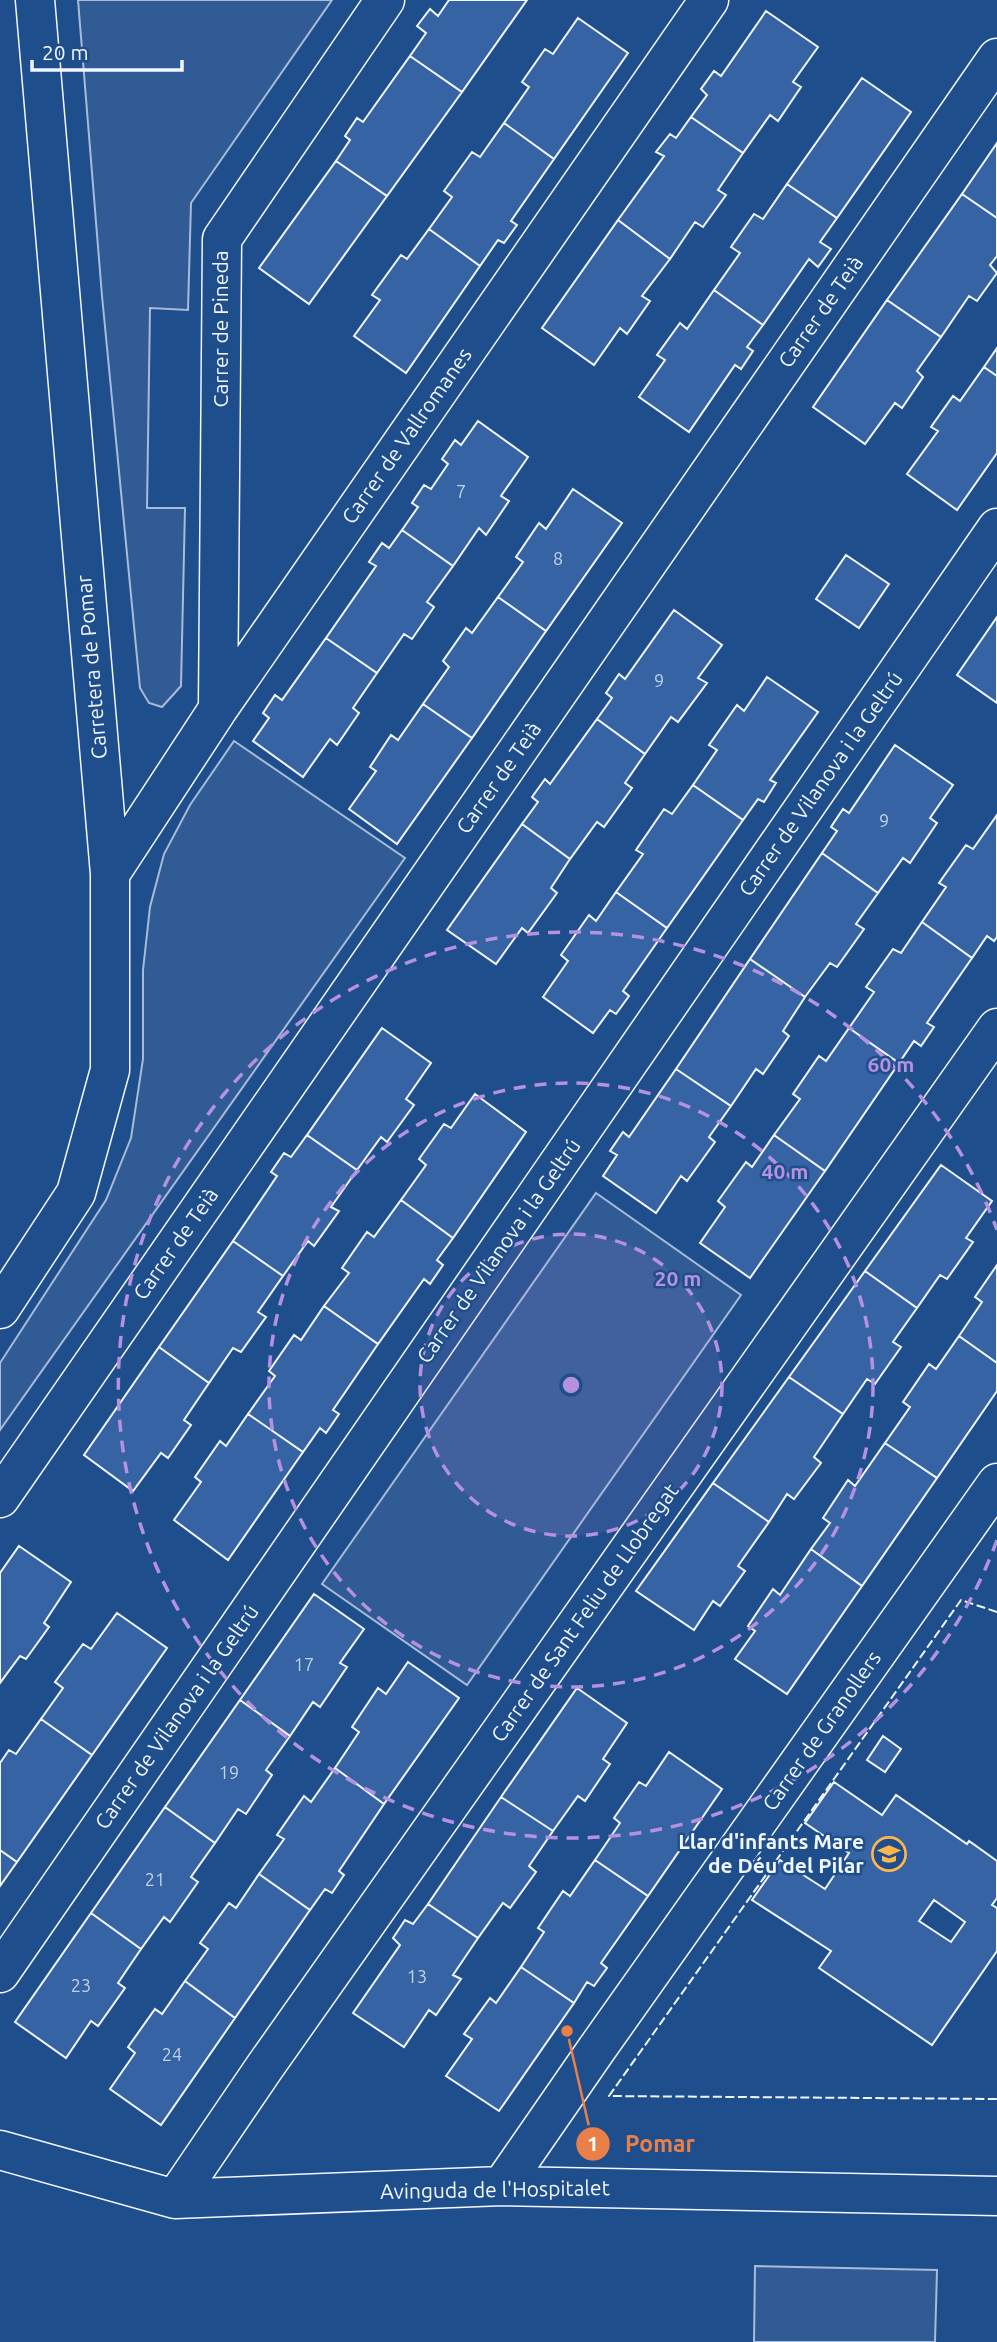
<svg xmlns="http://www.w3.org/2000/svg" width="997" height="2342" viewBox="0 0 997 2342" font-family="Ubuntu,sans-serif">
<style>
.built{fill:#305b95;stroke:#a8bbd7;stroke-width:2}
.building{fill:#3563a3;stroke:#f2f6ff;stroke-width:2;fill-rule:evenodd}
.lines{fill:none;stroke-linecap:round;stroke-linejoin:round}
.minor-casing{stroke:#f2f6ff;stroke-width:41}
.minor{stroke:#1f4e8c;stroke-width:38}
.fence{stroke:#f2f6ff;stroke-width:2;stroke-dasharray:9 3.5;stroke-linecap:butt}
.ring{fill:none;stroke:#b691df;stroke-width:3.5;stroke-dasharray:12 9}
.labels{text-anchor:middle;stroke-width:5;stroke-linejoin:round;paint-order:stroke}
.number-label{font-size:18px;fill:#c3d1e8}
.street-label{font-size:21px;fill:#f2f6ff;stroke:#1f4e8c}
.poi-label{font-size:21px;font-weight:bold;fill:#f2f6ff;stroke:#1f4e8c;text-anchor:end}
.centre{fill:#b691df;stroke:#1f4e8c;stroke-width:3.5}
.ring-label{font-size:21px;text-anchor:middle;font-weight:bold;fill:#b691df;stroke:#1f4e8c;stroke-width:5;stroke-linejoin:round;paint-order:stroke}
.leader{fill:none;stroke:#ea8049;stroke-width:2.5}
.callout-dot{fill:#ea8049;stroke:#1f4e8c;stroke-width:2.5}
.mark-label{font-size:21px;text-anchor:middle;font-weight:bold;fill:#fff}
.callout-label{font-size:23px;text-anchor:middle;font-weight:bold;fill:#ea8049;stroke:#1f4e8c;stroke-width:5;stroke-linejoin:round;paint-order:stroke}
</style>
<rect width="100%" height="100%" fill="#1f4e8c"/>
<path class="built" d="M78,0H332L191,203L188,310L150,308L147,508H185L181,686L162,707L149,703L140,688L102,296Z
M234,741L405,858L0,1430V1363L106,1200L131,1138L143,1059V970L150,907L164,854L190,805Z
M596,1193L741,1295L467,1685L322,1584Z
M755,2266L937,2270L935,2342H754Z"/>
<path class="building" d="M449,0H527L462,92L410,56L426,33L417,26L430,9L438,16Z
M766,11L818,47L793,82L801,87L778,121L770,115L743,153L691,117L707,95L701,89L714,71L721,76Z
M578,18L628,53L554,159L504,123L529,87L522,82L545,49L553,54Z
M410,56L462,92L387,196L336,161L350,140L345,136L357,118L363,122Z
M862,78L911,112L837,218L787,184Z
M691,117L743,153L718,190L726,195L703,227L695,222L670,259L618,220L664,156L656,152L670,134L676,138Z
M504,123L554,159L511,221L517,225L504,243L498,240L480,266L429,229L452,197L444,191L472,152L480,157Z
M997,143V218L962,194Z
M336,161L387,196L309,304L259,268Z
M787,184L837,218L820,242L831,249L818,267L809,259L763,325L714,290L740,253L731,247L754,214L763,219Z
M962,194L997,218V256L990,265L997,273L977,301L969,296L941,337L887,300Z
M618,220L670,259L642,296L650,301L627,334L620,328L594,365L542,328Z
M429,229L480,266L406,373L354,336L380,300L372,295L401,255L407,259Z
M714,290L763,325L747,347L753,351L741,369L735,365L689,432L639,397L665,360L657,355L680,323L687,329Z
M887,300L941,337L917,371L923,377L902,408L895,403L865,444L813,407Z
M997,348V376L984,367Z
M984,367L997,376V453L957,510L907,474L938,431L931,427L953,396L960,401Z
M478,421L528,457L501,496L509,501L486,535L479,528L453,566L402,530L418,507L412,503L424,485L431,489L448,464L442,459L455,440L461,445Z
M573,489L622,523L546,631L498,597L523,562L516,557L539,523L546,529Z
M402,530L453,566L427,602L434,607L412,639L404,634L377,673L326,638L376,566L369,562L382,543L389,548Z
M846,555L889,584L859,628L816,599Z
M498,597L546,631L472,738L423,704L449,667L443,661L466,628L472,633Z
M674,610L722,645L698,678L707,683L678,722L671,717L645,754L597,719L612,698L606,693L619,674L625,679Z
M997,617V703L957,675Z
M326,638L377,673L353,708L359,713L337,745L330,739L303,777L253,741L269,718L263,713L275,695L282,700Z
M767,677L818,712L770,780L776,783L764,802L758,799L743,820L693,785L717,750L709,745L737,705L744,711Z
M423,704L472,738L397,844L349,809L376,771L370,767L391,735L398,740Z
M597,719L645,754L625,783L632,788L604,827L597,822L570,859L522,824L538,802L532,797L545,779L550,784Z
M895,745L953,785L930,818L937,823L910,863L903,858L878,893L822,853L837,831L831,827L843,809L849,813Z
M693,785L743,820L667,928L616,892L643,854L636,850L664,809L672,814Z
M997,815V937L994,941L987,936L972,958L922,922L946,887L939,883L966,845L973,849Z
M522,824L570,859L551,888L557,893L528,933L522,928L496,964L447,930Z
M822,853L878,893L856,924L864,929L837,967L830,963L805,997L750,959Z
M616,892L667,928L623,991L629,996L616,1014L610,1010L593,1033L543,997L568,961L561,955L589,915L596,921Z
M922,922L972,958L927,1023L934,1027L921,1046L914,1041L899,1063L849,1028L874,992L866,987L893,949L901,953Z
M750,959L805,997L783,1031L789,1036L763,1074L756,1069L731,1106L676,1069Z
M382,1028L431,1063L406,1099L414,1105L387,1142L381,1137L357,1170L307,1135Z
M849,1028L899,1063L825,1171L774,1135L800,1099L793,1094L819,1056L826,1061Z
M676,1069L731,1106L709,1137L715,1142L687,1181L681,1176L656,1213L603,1176L617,1155L610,1151L623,1132L629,1137Z
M475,1094L526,1132L453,1238L401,1200L426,1165L419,1159L444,1124L451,1128Z
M307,1135L357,1170L331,1207L339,1211L314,1246L308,1241L283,1276L233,1241L277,1176L271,1172L284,1153L291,1157Z
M774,1135L825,1171L750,1278L700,1243L725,1207L718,1201L746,1162L752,1167Z
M941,1165L992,1201L966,1238L973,1242L947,1279L940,1275L917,1308L865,1271Z
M401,1200L453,1238L437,1260L443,1265L430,1284L424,1279L378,1344L324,1306L349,1273L342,1268L367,1232L374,1237Z
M233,1241L283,1276L258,1312L266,1317L241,1352L233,1348L209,1383L159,1347Z
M997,1265V1363L959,1336L982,1302L975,1297Z
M865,1271L917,1308L893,1342L901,1347L875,1384L867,1379L843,1414L789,1377Z
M324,1306L378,1344L333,1410L339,1414L326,1433L320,1428L303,1452L248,1414L275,1376L269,1371L294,1335L301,1340Z
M959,1336L997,1363V1391L937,1478L885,1443L910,1407L903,1402L929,1364L936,1369Z
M159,1347L209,1383L184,1420L191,1425L168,1458L161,1453L133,1491L84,1455Z
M789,1377L843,1414L814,1457L821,1463L794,1499L787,1494L769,1522L713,1483Z
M248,1414L303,1452L228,1560L174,1520L201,1482L195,1477L220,1441L226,1446Z
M885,1443L937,1478L862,1586L811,1549L830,1523L823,1518L848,1480L855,1486Z
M713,1483L769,1522L738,1566L745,1571L720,1606L713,1601L694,1630L636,1591Z
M19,1546L71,1582L44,1623L49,1627L26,1659L20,1656L0,1683V1573Z
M811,1549L862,1586L787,1694L735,1659L755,1631L748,1626L773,1589L780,1595Z
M314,1594L364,1629L340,1663L347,1667L320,1707L313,1702L290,1736L240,1700Z
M117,1613L167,1648L92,1755L41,1719L63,1688L55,1682L83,1644L91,1649Z
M408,1662L459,1698L384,1804L335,1768L359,1732L352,1727L378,1688L386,1694Z
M577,1688L627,1723L603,1759L610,1764L585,1801L578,1796L553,1831L501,1797Z
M240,1700L290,1736L266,1770L272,1775L246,1814L238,1809L215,1843L165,1807Z
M41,1719L92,1755L17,1862L0,1850V1763L9,1750L16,1754Z
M883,1736L901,1749L885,1772L867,1760Z
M669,1752L722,1789L648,1896L595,1860L620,1823L614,1818L639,1782L646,1786Z
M335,1768L384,1804L339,1871L344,1875L332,1893L325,1889L310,1910L259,1874L284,1839L277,1835L304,1796L311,1802Z
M834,1782L882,1815L896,1795L967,1844L969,1841L997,1861V1898L992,1905L997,1908V1951L932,2045L819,1968L831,1951L752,1900L780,1860L825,1889L849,1853L805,1823ZM934,1900L965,1922L951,1942L919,1921Z
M501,1797L553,1831L529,1866L536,1872L510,1908L503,1903L478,1938L428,1904Z
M165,1807L215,1843L191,1877L198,1882L170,1922L164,1917L141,1949L91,1913Z
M0,1850L17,1862L0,1886Z
M595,1860L648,1896L601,1963L607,1968L594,1986L587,1982L574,2003L521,1967L544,1932L538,1928L563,1891L570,1896Z
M259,1874L310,1910L235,2018L185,1981L208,1949L200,1943L229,1903L236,1908Z
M428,1904L478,1938L453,1975L461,1979L436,2015L429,2010L404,2047L353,2013L400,1945L393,1938L405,1920L413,1924Z
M91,1913L141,1949L118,1983L125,1988L98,2026L91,2021L66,2058L15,2022Z
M521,1967L574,2003L499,2111L446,2076L472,2039L464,2034L490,1998L496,2003Z
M185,1981L235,2018L161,2125L110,2089L135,2053L128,2047L155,2009L162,2014Z"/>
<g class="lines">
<g class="minor-casing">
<path id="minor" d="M218,709L222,239L385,0
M110,874L218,709L709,0
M0,1309L76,1193L110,1070V874L35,0
M0,1498L997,58
M0,1973L997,528
M0,2150L175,2199L502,2186L997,2196
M502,2186L596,2050L997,1483
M175,2199L264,2068L997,1028"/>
</g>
<use href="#minor" class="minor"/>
<path class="fence" d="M997,1612L961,1600L609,2096L997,2099"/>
</g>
<circle cx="571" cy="1385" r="151" fill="#b691df" fill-opacity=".12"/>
<g class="ring">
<circle cx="571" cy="1385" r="151"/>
<circle cx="571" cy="1385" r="302"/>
<path d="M997 1540A453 453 0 1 1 997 1230"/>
</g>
<defs>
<g id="school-ring" transform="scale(1.75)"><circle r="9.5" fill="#1f4e8c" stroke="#ffb74d" stroke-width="1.5"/><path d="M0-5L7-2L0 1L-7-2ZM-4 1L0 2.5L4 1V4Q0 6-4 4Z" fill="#ffb74d"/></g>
</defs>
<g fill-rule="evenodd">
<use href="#school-ring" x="889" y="1854"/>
</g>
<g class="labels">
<g class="number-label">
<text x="461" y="498">7</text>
<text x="558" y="565">8</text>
<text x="659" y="687">9</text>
<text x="884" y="827">9</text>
<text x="304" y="1671">17</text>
<text x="229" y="1779">19</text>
<text x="155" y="1886">21</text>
<text x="417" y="1983">13</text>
<text x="81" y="1992">23</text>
<text x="172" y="2061">24</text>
</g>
<g class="street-label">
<text transform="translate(821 312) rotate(-55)" y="7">Carrer de Teià</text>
<text transform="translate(221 329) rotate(-90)" y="7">Carrer de Pineda</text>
<text transform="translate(407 436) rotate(-55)" y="7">Carrer de Vallromanes</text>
<text transform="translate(92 667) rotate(-95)" y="7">Carretera de Pomar</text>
<text transform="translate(499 778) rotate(-55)" y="7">Carrer de Teià</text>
<text transform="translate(821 784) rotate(-55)" y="7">Carrer de Vilanova i la Geltrú</text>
<text transform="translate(176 1244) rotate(-55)" y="7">Carrer de Teià</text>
<text transform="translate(499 1251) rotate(-55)" y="7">Carrer de Vilanova i la Geltrú</text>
<text transform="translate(585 1613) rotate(-55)" y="7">Carrer de Sant Feliu de Llobregat</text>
<text transform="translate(177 1717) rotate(-55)" y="7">Carrer de Vilanova i la Geltrú</text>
<text transform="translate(822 1731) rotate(-55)" y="7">Carrer de Granollers</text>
<text transform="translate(495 2190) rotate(-1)" y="7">Avinguda de l'Hospitalet</text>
</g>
<g class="poi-label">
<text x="864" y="1849">Llar d'infants Mare<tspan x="864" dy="24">de Déu del Pilar</tspan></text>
</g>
</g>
<circle cx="571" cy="1385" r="10" class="centre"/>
<g class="ring-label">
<text x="891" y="1072">60 m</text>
<text x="785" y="1179">40 m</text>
<text x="678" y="1286">20 m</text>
</g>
<path class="leader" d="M567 2031L593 2144"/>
<g class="callout-dot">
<circle cx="567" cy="2031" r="7"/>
<circle cx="593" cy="2144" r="18"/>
</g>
<g class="mark-label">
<text x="593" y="2151">1</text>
</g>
<g class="callout-label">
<text x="660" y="2152">Pomar</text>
</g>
<path d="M32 60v10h150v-10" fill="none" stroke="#f2f6ff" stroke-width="3.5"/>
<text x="42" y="60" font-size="21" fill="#f2f6ff" stroke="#1f4e8c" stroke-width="5" paint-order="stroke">20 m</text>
</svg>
